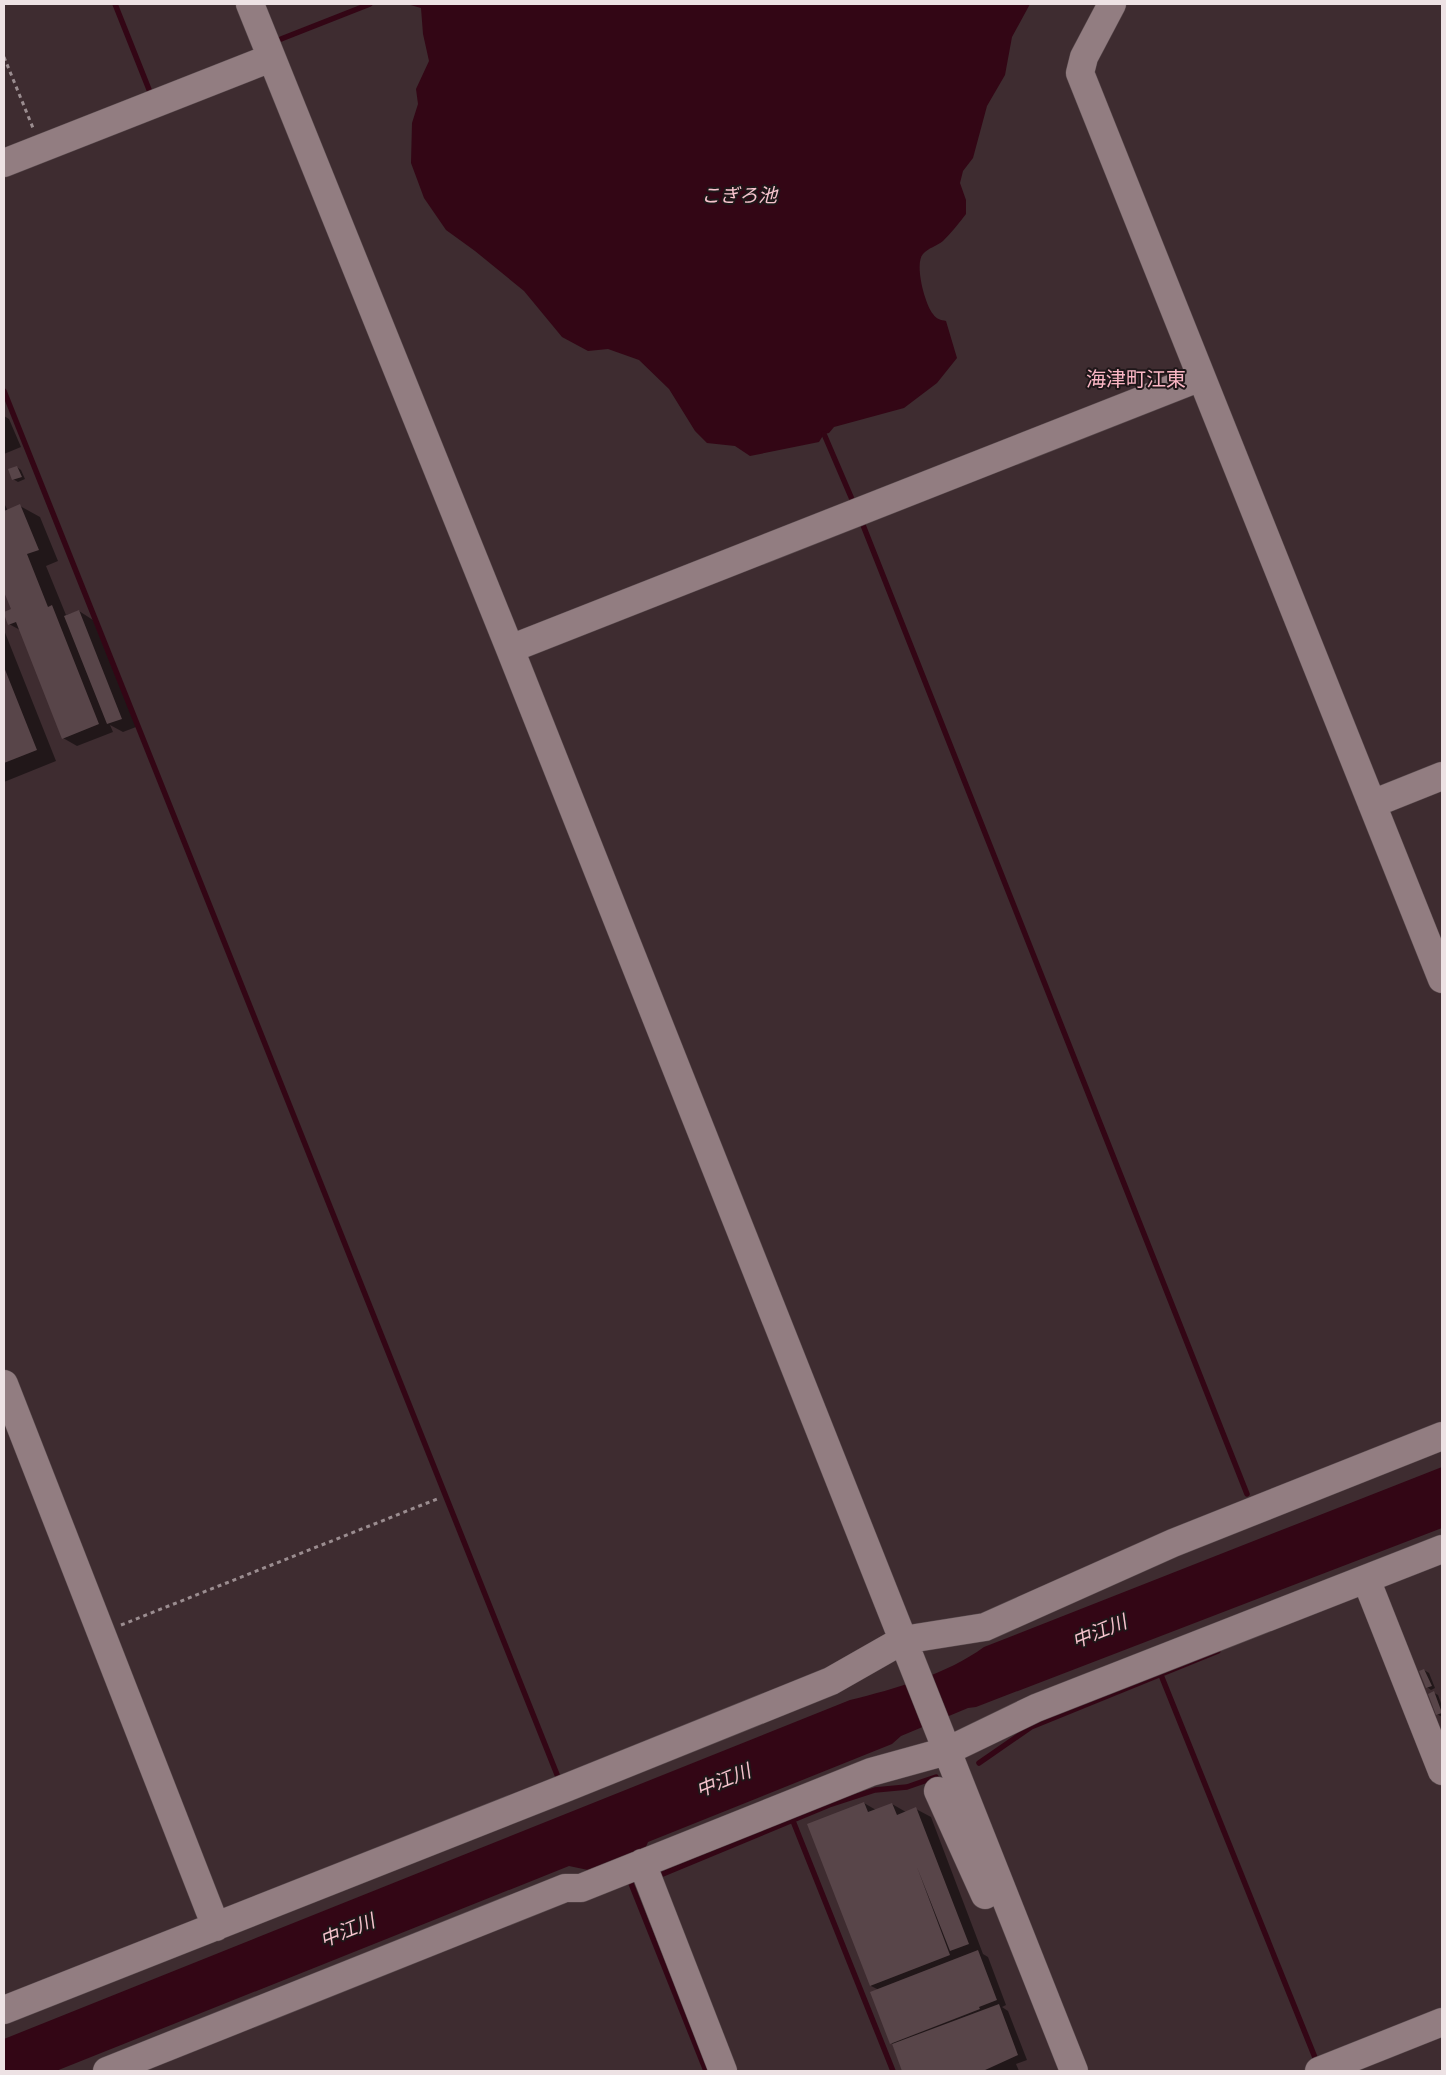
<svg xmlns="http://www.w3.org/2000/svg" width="1446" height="2075" viewBox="0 0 1446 2075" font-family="Manrope,'Noto Sans JP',sans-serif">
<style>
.water{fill:#330615}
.shadow{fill:#0007}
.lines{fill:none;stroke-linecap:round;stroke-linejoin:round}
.stream{stroke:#330615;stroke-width:5.5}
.building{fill:#584549}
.minor-casing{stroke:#584a4d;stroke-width:29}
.path{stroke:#9b8d90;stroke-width:3;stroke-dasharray:4 4;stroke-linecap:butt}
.minor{stroke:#927d81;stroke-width:28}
.labels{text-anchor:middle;stroke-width:4;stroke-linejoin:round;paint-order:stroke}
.water-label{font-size:19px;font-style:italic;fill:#f6c3cd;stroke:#1f1719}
.quarter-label{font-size:20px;fill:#fbb7c5;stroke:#1f1719}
</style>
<rect width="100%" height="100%" fill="#3e2c30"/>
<path class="water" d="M407,4H1030L1012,37L1005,75L987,106L973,158L963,171L960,183L966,200V214C959,223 951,233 943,241C937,246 928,248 923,254C914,264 925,304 933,314C936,319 941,320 946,321L957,358L937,383L904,408L834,427L829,433L824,434L819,442L750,456L735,446L707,443L695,431L669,389L639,360L608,349L588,351L562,337L524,291L475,251L446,230L424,198L411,163L412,123L418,104L416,89L429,61L423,34L421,8Z
M1442,1467V1528L976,1707L968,1708L901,1736L892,1744L648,1842L645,1849L588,1870L569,1866L56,2071H4V2039L850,1700C895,1689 947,1674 984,1647Z"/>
<path class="shadow" d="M4,416L9,419L21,447L4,454Z
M17,467L21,470L25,479L18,482L13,479Z
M4,503L8,511L20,506L40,517L58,561L46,566L66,615L79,611L93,620L136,727L123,732L110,725L113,732L77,746L63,738L20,630L9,624L12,610L4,589Z
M4,630L56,761L4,782Z
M1424,1670L1429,1673L1435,1688L1431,1690L1427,1687Z
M1434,1693L1438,1695L1442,1706V1717L1437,1714Z
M864,1803L876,1810L892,1804L906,1812L916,1809L931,1817L983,1954L988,1957L1006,2005L1002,2007L1008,2011L1027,2060L1016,2064L1019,2071H903L872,1993L879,1990L871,1986L809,1825Z"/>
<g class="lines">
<path class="stream" d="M115,4L150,92
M281,39L370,4
M4,391L560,1782
M824,434L854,504
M861,520L1247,1494
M1161,1675L1318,2065
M979,1763L1031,1727L1218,1651
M793,1821L893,2071
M628,1876L706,2071
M658,1876L829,1805L875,1790L907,1787L936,1777"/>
</g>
<path class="building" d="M17,466L22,477L12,480L8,469Z
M20,504L39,550L27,554L48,607L52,605L99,724L62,739L16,622L8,625L4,614V612L11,609L4,592V511Z
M79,610L122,719L107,724L64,616Z
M4,667L37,750L4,763Z
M1424,1669L1432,1686L1426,1688L1419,1671Z
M1434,1691L1442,1713L1436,1715L1428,1694Z
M864,1802L868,1812L892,1803L897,1815L916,1807L969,1944L950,1951L917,1867L950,1955L870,1986L807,1824Z
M978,1950L997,2000L979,2007L980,2009L890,2044L870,1992Z
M999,2004L1018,2055L983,2071H902L892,2044Z"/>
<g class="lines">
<g class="minor-casing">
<path id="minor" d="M250,4L510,649L1074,2071
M1112,4L1084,57L1080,73L1442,979
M4,163L271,58
M510,649L1201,377
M1372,804L1442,776
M4,1384L216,1927
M1366,1579L1442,1771
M938,1791L985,1895
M642,1863L723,2071
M4,2010L568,1787L831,1681L903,1640L985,1627L1173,1543L1442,1436
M107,2071L565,1888H581L871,1772L947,1751L1036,1708L1442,1549
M1319,2071L1442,2022"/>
</g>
<path class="path" d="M4,57L33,128
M121,1625L437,1499"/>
<use href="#minor" class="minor"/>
</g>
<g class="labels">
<g class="water-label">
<text x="739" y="202">こぎろ池</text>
<text transform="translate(1099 1631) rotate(-22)" y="7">中江川</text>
<text transform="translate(723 1780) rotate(-22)" y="7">中江川</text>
<text transform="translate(347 1930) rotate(-22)" y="7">中江川</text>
</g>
<g class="quarter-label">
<text x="1136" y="386">海津町江東</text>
</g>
</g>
<rect width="1446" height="2075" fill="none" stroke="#ede2e4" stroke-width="10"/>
</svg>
